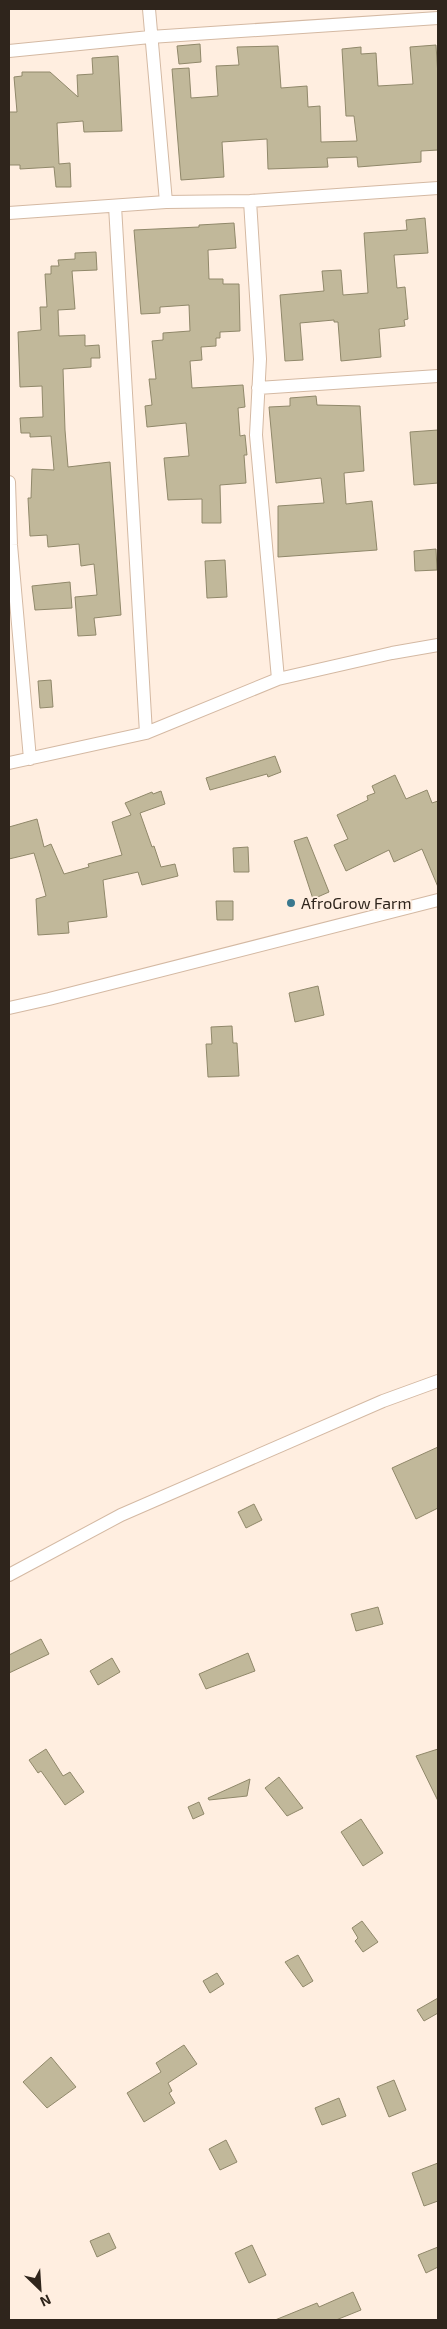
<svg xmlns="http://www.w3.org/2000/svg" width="447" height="2329" viewBox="0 0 447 2329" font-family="'Exo 2',sans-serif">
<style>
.building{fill:#c1b89a;stroke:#90886a}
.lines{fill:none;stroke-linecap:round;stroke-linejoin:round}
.street-casing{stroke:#d4b9a3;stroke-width:14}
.street{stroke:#fff;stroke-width:12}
.poi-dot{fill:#3a788e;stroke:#ffeee0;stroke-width:2}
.labels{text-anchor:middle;stroke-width:4;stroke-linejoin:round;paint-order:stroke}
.poi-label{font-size:16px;fill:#2f251c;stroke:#ffeee0;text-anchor:start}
</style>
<rect width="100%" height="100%" fill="#ffeee0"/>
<path class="building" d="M200,44L201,62L179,64L177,46Z
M436,45L438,76V150L421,151V162L358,167L357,157L327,158L328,167L268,169L267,139L222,142L224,177L181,180L172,69L189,68L191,98L218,96L216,66L239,65L237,47L278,46L281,88L307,86L308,107L320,106L321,142L357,141L354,116H346L342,49L361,47V54L376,53L378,86L413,84L410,47Z
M118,56L122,131L84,132L83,121L57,123L59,164L70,163L71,187H56L54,167L20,169V165H9V112H17L14,77L22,76V72H50L78,97L77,75L93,74L92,58Z
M425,218L428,253L394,255L397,288L405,287L408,319L404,320L405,326L379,329L381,357L341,361L338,322H334V320L300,323L303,360L285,361L280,295L324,291L322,271L341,270L343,295L368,293L364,233L407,230L406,220Z
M234,223L236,248L208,250L209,279H223V284H239L240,331L220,332V338H216V346L201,347L202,360L190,361L192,388L243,385L245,407L238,408L240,436L245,435L247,455H244L246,483L220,485L221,523H202V499L168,500L164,458L189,456L186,423L147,427L145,406L152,405L149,379H156L152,341L163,340V333L190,331L189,305L160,307V313L141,314L134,230L199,227V225Z
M96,252L97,270L72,271L75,309L58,310L59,336L85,335V346L99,345L100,358H91V367L63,369L65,430L68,467L110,462L121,615L94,618L96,635L78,636L75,597L97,595L94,564L81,566L79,544L48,547L47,535L30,536L28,498H31L32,469L54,470L51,436L30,437V433H21L20,418L43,417L42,386L20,387L18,332L41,330L40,307H47L45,274H51V266H59L58,260L75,259V253Z
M316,396L317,405L360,406L364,471L344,473L346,504L372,501L377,550L278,557V506L324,503L321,478L276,483L269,407L290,406V398Z
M438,430V483L414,485L410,432Z
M436,549L437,570L415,571L414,551Z
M225,560L227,597L207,598L205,561Z
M70,582L72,608L35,610L32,586Z
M51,680L53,707L40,708L38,681Z
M275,756L281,772L268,777L267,774L210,790L206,778Z
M395,775L406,799L427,790L432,803L438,801V887L422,849L394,862L389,850L346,871L334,845L348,839L337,815L368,800L367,796L375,793L372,786Z
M161,791L165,804L140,813L152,847L154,846L161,867L175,864L178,876L142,885L138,872L103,880L107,917L68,922L69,933L38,935L36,899L46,896L40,873L34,853L9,859V827L37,819L44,847L51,844L64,874L89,867L88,864L122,855L112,822L131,815L125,803L152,792L153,794Z
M307,837L329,892L313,899L294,841Z
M248,847L249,872H234L233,848Z
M216,901H233V920H217Z
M318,986L324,1015L295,1022L289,993Z
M232,1026L233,1043H237L239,1076L208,1077L206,1044H212L211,1027Z
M438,1447V1508L416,1519L392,1468Z
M254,1504L262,1520L246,1528L238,1512Z
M378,1607L383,1624L356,1631L351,1614Z
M41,1639L49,1654L9,1673V1655Z
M248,1653L255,1671L206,1689L199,1674Z
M112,1658L120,1672L98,1685L90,1671Z
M46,1749L63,1776L70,1772L84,1792L65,1805L41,1771L38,1773L29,1760Z
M438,1749V1801L416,1756Z
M279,1777L303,1808L287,1816L265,1788Z
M250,1779L247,1796L209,1800L208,1798Z
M199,1802L204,1814L193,1819L188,1807Z
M361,1819L383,1853L363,1866L341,1832Z
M362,1921L378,1942L363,1952L355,1941L358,1938L352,1928Z
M298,1955L313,1981L303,1987L285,1962Z
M217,1973L224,1984L210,1993L203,1981Z
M438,1998V2013L424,2021L417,2010Z
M184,2045L197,2064L168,2083L172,2091L169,2093L175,2103L144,2122L127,2093L161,2072L156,2063Z
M51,2057L76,2087L47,2108L23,2082Z
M394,2080L406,2110L389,2117L377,2087Z
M339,2098L346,2116L322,2125L315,2108Z
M226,2140L237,2162L220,2170L209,2149Z
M438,2163V2201L424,2206L412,2173Z
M109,2233L116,2248L97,2257L90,2241Z
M252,2245L266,2275L249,2283L235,2253Z
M438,2247V2267L426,2273L418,2255Z
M353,2292L361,2310L336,2320H275L317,2303L319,2307Z"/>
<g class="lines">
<g class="street-casing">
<path id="street" d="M149,9L166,202
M9,51L150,37L438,18
M250,201L260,359L256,435L278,679
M115,206L146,733
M9,213L166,202L250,201L438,188
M258,388L438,376
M9,482L11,545L30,759
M9,763L146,733L278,679L392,653L438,645
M9,1008L49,999L438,900
M9,1575L121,1515L383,1401L438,1381"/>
</g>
<use href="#street" class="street"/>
</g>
<circle class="poi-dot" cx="291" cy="903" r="5"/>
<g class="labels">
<g class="poi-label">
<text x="301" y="909">AfroGrow Farm</text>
</g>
</g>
<rect width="447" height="2329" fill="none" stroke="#2f251c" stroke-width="20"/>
<g transform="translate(40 2289) rotate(155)" stroke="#ffeee0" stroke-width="4" paint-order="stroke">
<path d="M0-4L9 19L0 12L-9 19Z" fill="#2f251c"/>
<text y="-8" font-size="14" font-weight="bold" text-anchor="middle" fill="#2f251c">N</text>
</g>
</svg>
